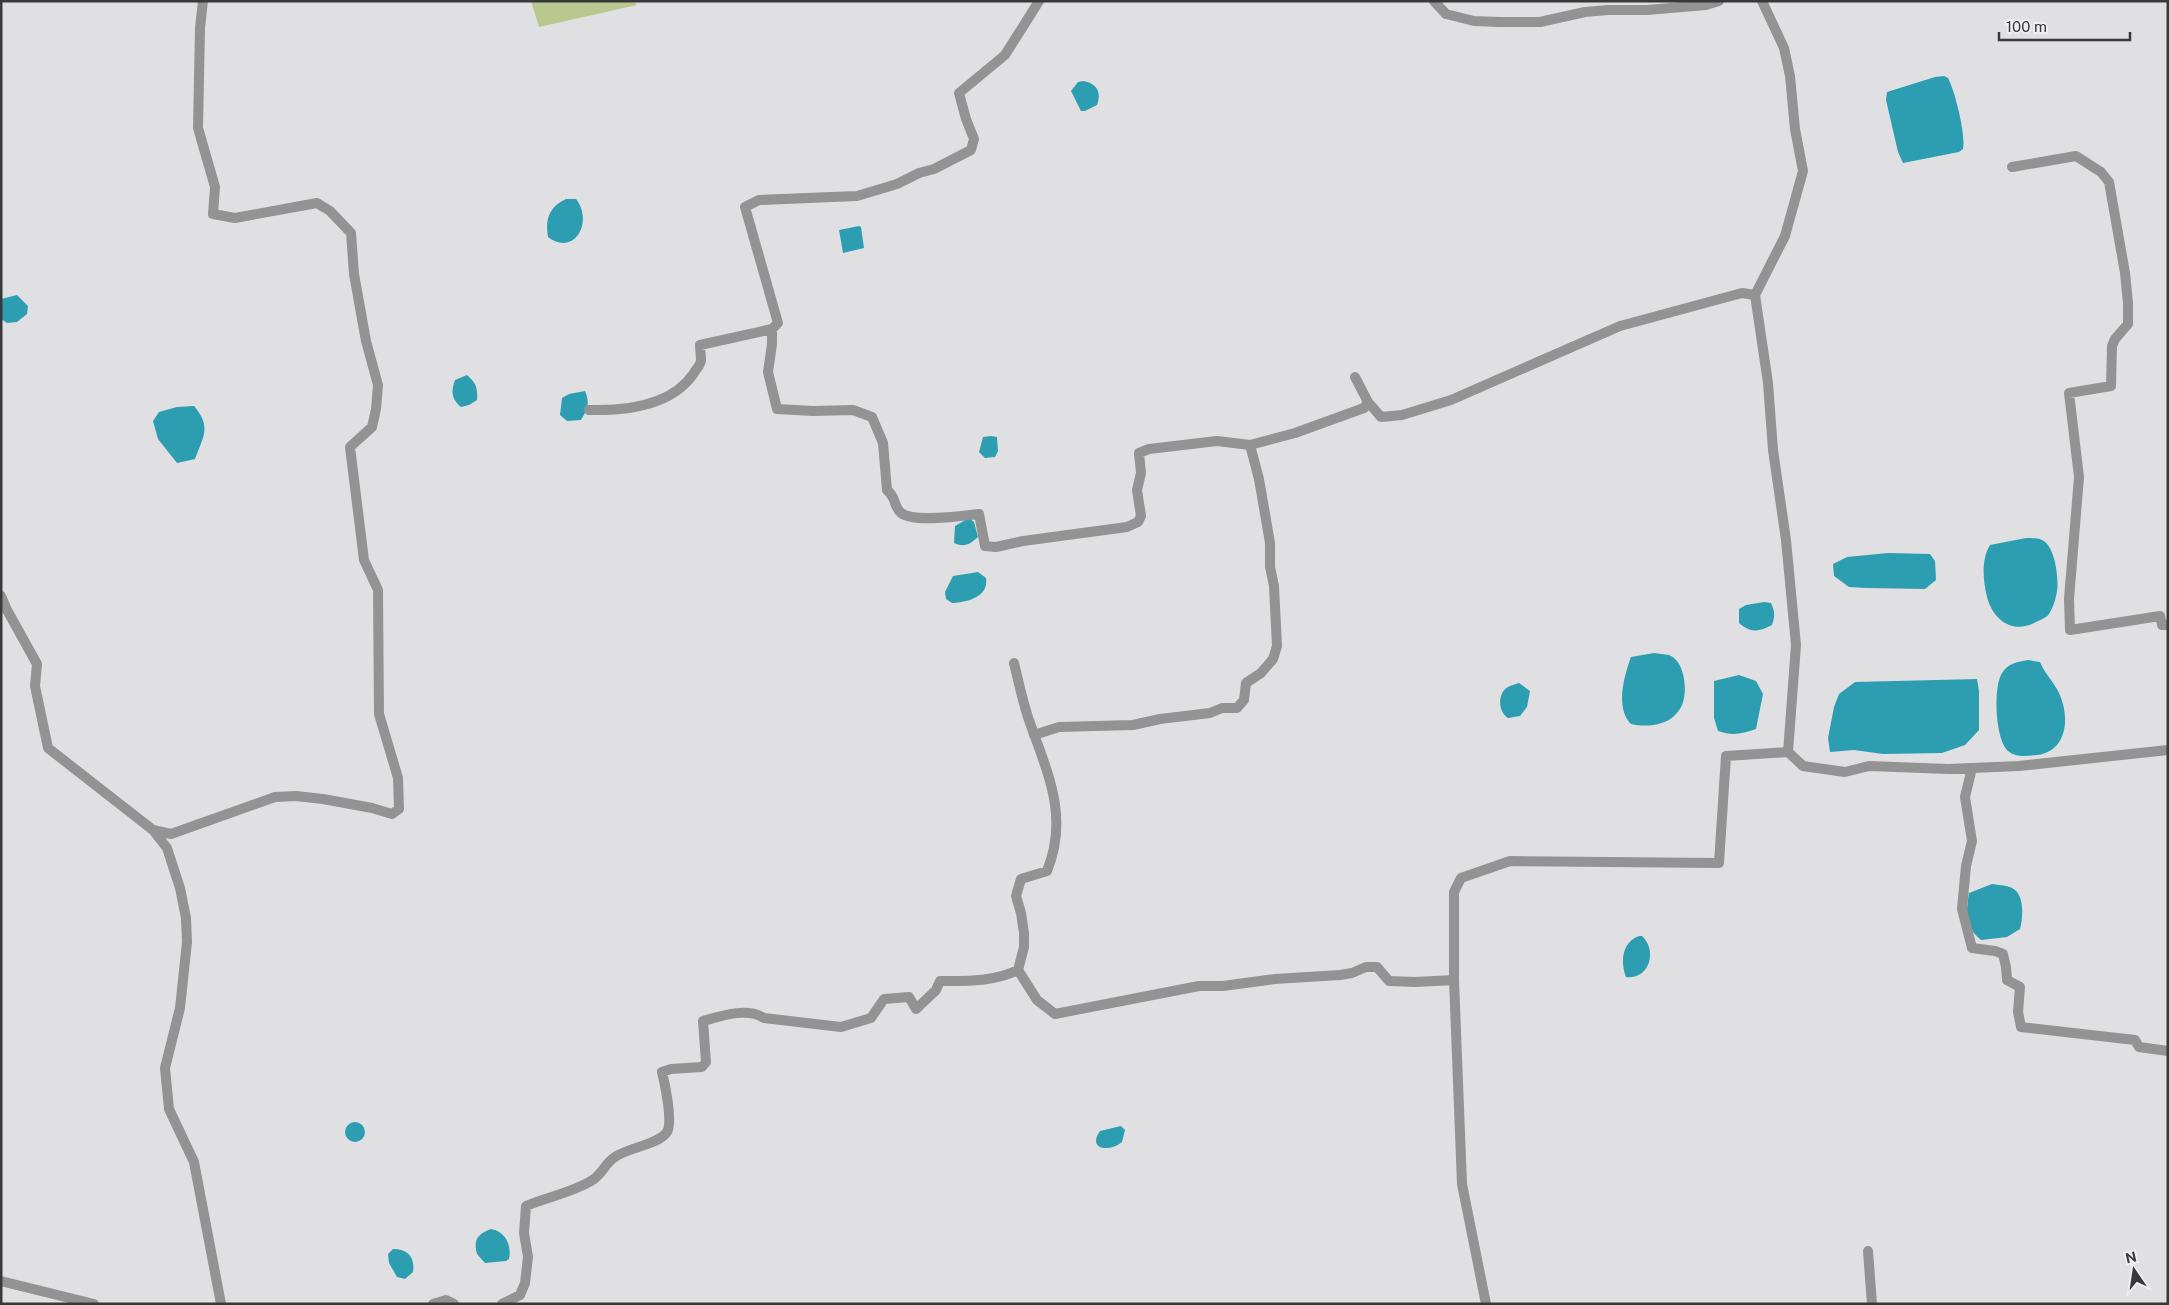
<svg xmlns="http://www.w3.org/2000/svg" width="2169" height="1305" viewBox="0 0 2169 1305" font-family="'Public Sans',sans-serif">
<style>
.green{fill:#bac78e}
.water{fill:#2d9eb2}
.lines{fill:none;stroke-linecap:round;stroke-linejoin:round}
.minor{stroke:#949393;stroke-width:10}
</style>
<rect width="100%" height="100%" fill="#e0e0e3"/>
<path class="green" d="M531,1H634L637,5L539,27Z"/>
<path class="water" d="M1944,76L1948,78C1955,91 1966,135 1963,149L1959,152L1903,163L1898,152L1886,100L1887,92L1935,77Z
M1083,81C1096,83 1102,91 1097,105L1085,111H1081L1071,91L1078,82Z
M566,199H576C594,222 574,257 548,237C545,219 549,207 566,199Z
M859,226L861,227L864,248L843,253L839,230Z
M17,295L28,306L27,314L17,322L7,323L1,319V299Z
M467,375C476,383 478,388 477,400L469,405L461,407C451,399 451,391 455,380Z
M585,391C590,403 588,409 581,420L567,421L560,415L562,398L569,394Z
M194,406C212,427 203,437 195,459L177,463L158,439L153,421L159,412L177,407Z
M991,436L997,437L998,451L995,457L985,458L979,452L983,437Z
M969,518L974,522L978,537C970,544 965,548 954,543L955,526Z
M2026,538C2031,538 2038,538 2042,540C2056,546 2060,584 2056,596C2055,602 2052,609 2049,614C2046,618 2040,620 2036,622C2013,635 1993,620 1987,597C1983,580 1981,560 1990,545Z
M1888,553L1930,554L1935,561L1936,580L1925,589L1866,588L1849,587L1834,576L1833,564L1847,557Z
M978,572L986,578C989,597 967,602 952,603L946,599L945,592L953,576Z
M1764,602L1771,603C1775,612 1775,616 1772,625C1759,632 1750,633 1739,623V609L1746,605Z
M1654,653C1658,654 1665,654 1669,655C1685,661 1688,691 1682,705C1673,725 1650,728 1631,724C1615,708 1624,676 1631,657Z
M2028,660L2040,662C2045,674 2053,681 2058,691C2070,714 2069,751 2037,755C2028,756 2016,758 2008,751C1995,739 1993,687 2002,673C2008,663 2018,662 2028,660Z
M1739,675L1756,681L1763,694L1756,729C1742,734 1732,736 1718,731L1714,718V681Z
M1977,679L1979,691V730L1965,745L1942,753L1883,754L1854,750L1830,752L1828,738L1834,707L1839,694L1855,682Z
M1519,683L1530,691L1527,707L1520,716L1508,718C1498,712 1497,693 1508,687C1511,685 1516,684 1519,683Z
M1992,884C1998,885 2006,885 2012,888C2025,894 2023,918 2020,929L2007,937L1981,940C1964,926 1966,913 1969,893Z
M1639,936H1642C1658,951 1649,980 1626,977C1620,962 1622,942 1639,936Z
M345 1132a10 10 0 1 1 20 0a10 10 0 1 1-20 0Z
M1121,1126L1125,1130L1122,1142C1109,1153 1087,1149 1100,1131Z
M491,1229C505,1231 512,1245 509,1259L506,1261L485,1263L477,1254C473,1239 478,1234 491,1229Z
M393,1249C409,1249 415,1258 413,1272L405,1279L397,1277L389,1263L388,1254Z"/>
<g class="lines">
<path class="minor" d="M1434,1L1446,14L1474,21L1499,22H1540L1585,12L1608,10H1647L1706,5L1719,1
M2012,167L2076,156L2101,172L2109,182L2125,273L2128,303V324L2115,339L2112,346L2111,386L2069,393L2079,477L2069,599L2070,630L2160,616L2162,625H2168
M772,329V344L768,372L777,409L813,411L853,410L872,417L883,443L887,490C897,498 893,506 901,513C914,523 961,516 979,514L985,546L996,547L1023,541L1127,527L1138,522L1141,516L1137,490L1141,473L1139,453L1149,449L1217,441L1250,445L1295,433L1364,408L1368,402L1355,377
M1368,402L1381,417L1402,415L1451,400L1620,326L1742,293L1755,295
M589,410C626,411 672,406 694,373C696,369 701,365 701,360C701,355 700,349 700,345L772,329L778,323L745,207L759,200L857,196L897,184L919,173L934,169L971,150L974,139L966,119L959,93L1005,55L1039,1
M1,596L7,610L37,664L35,686L48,748L153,830L167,848L180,888L186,918L187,942L180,1008L165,1068L169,1109L194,1162L221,1304
M1034,735L1059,727L1133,725L1160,719L1210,713L1222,708H1237L1244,700L1246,683L1261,673L1273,659L1277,646L1274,586L1270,567V543L1259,479L1250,445
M1788,752L1803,766L1845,772L1869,766L1948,769L2019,766L2168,750
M1972,768L1965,797L1972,841L1966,866L1962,909L1972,948L1995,951L2003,954L2006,967L2007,980L2020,987L2018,1012L2021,1027L2126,1039L2135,1040L2139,1047L2168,1051
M153,830L171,834L275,797L296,796L323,799L372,808L392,814L399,809L398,778L379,714L378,590L364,560L350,447L372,427L376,409L378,385L366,341L354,274L351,233L330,211L317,203L235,218L213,214L215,187L198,128L200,28L203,1
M1018,970L1037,1000L1055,1014L1199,986H1223L1275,979L1340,975L1352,973L1366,967H1377L1389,981L1415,982L1454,980
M1868,1251L1872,1304
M1,1281L94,1304
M433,1304L446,1300L454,1304
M502,1304L520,1295L525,1283L528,1257L524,1233L526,1206C547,1197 571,1193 591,1181C602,1175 605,1163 615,1157C627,1148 660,1144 667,1132C673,1122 665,1084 662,1072L671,1069L702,1067L706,1062L703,1021C721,1016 747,1007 764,1018L841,1027L871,1018L884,999L909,997L916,1009L936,990L940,981C967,981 993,982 1018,970L1024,947V933L1021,913L1016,896L1021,879L1047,871C1069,817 1048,774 1030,723C1023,704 1019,683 1014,663
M1486,1304L1462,1184L1454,980V892L1461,878L1510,861L1719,863L1726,756L1788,752L1796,645L1786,540L1773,450L1768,383L1755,295L1785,236L1803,171L1795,129L1790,76L1784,48L1762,1"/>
</g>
<rect width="2169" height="1305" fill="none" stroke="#39393a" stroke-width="5"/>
<g transform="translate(2134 1270) rotate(347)" stroke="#edeef0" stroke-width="4" paint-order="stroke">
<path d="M0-4L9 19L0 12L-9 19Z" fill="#39393a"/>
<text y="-8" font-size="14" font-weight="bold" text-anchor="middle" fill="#39393a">N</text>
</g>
<path d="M1999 32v8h131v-8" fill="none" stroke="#39393a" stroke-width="2.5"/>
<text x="2006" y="32" font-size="15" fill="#39393a" stroke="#edeef0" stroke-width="4" paint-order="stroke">100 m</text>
</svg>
